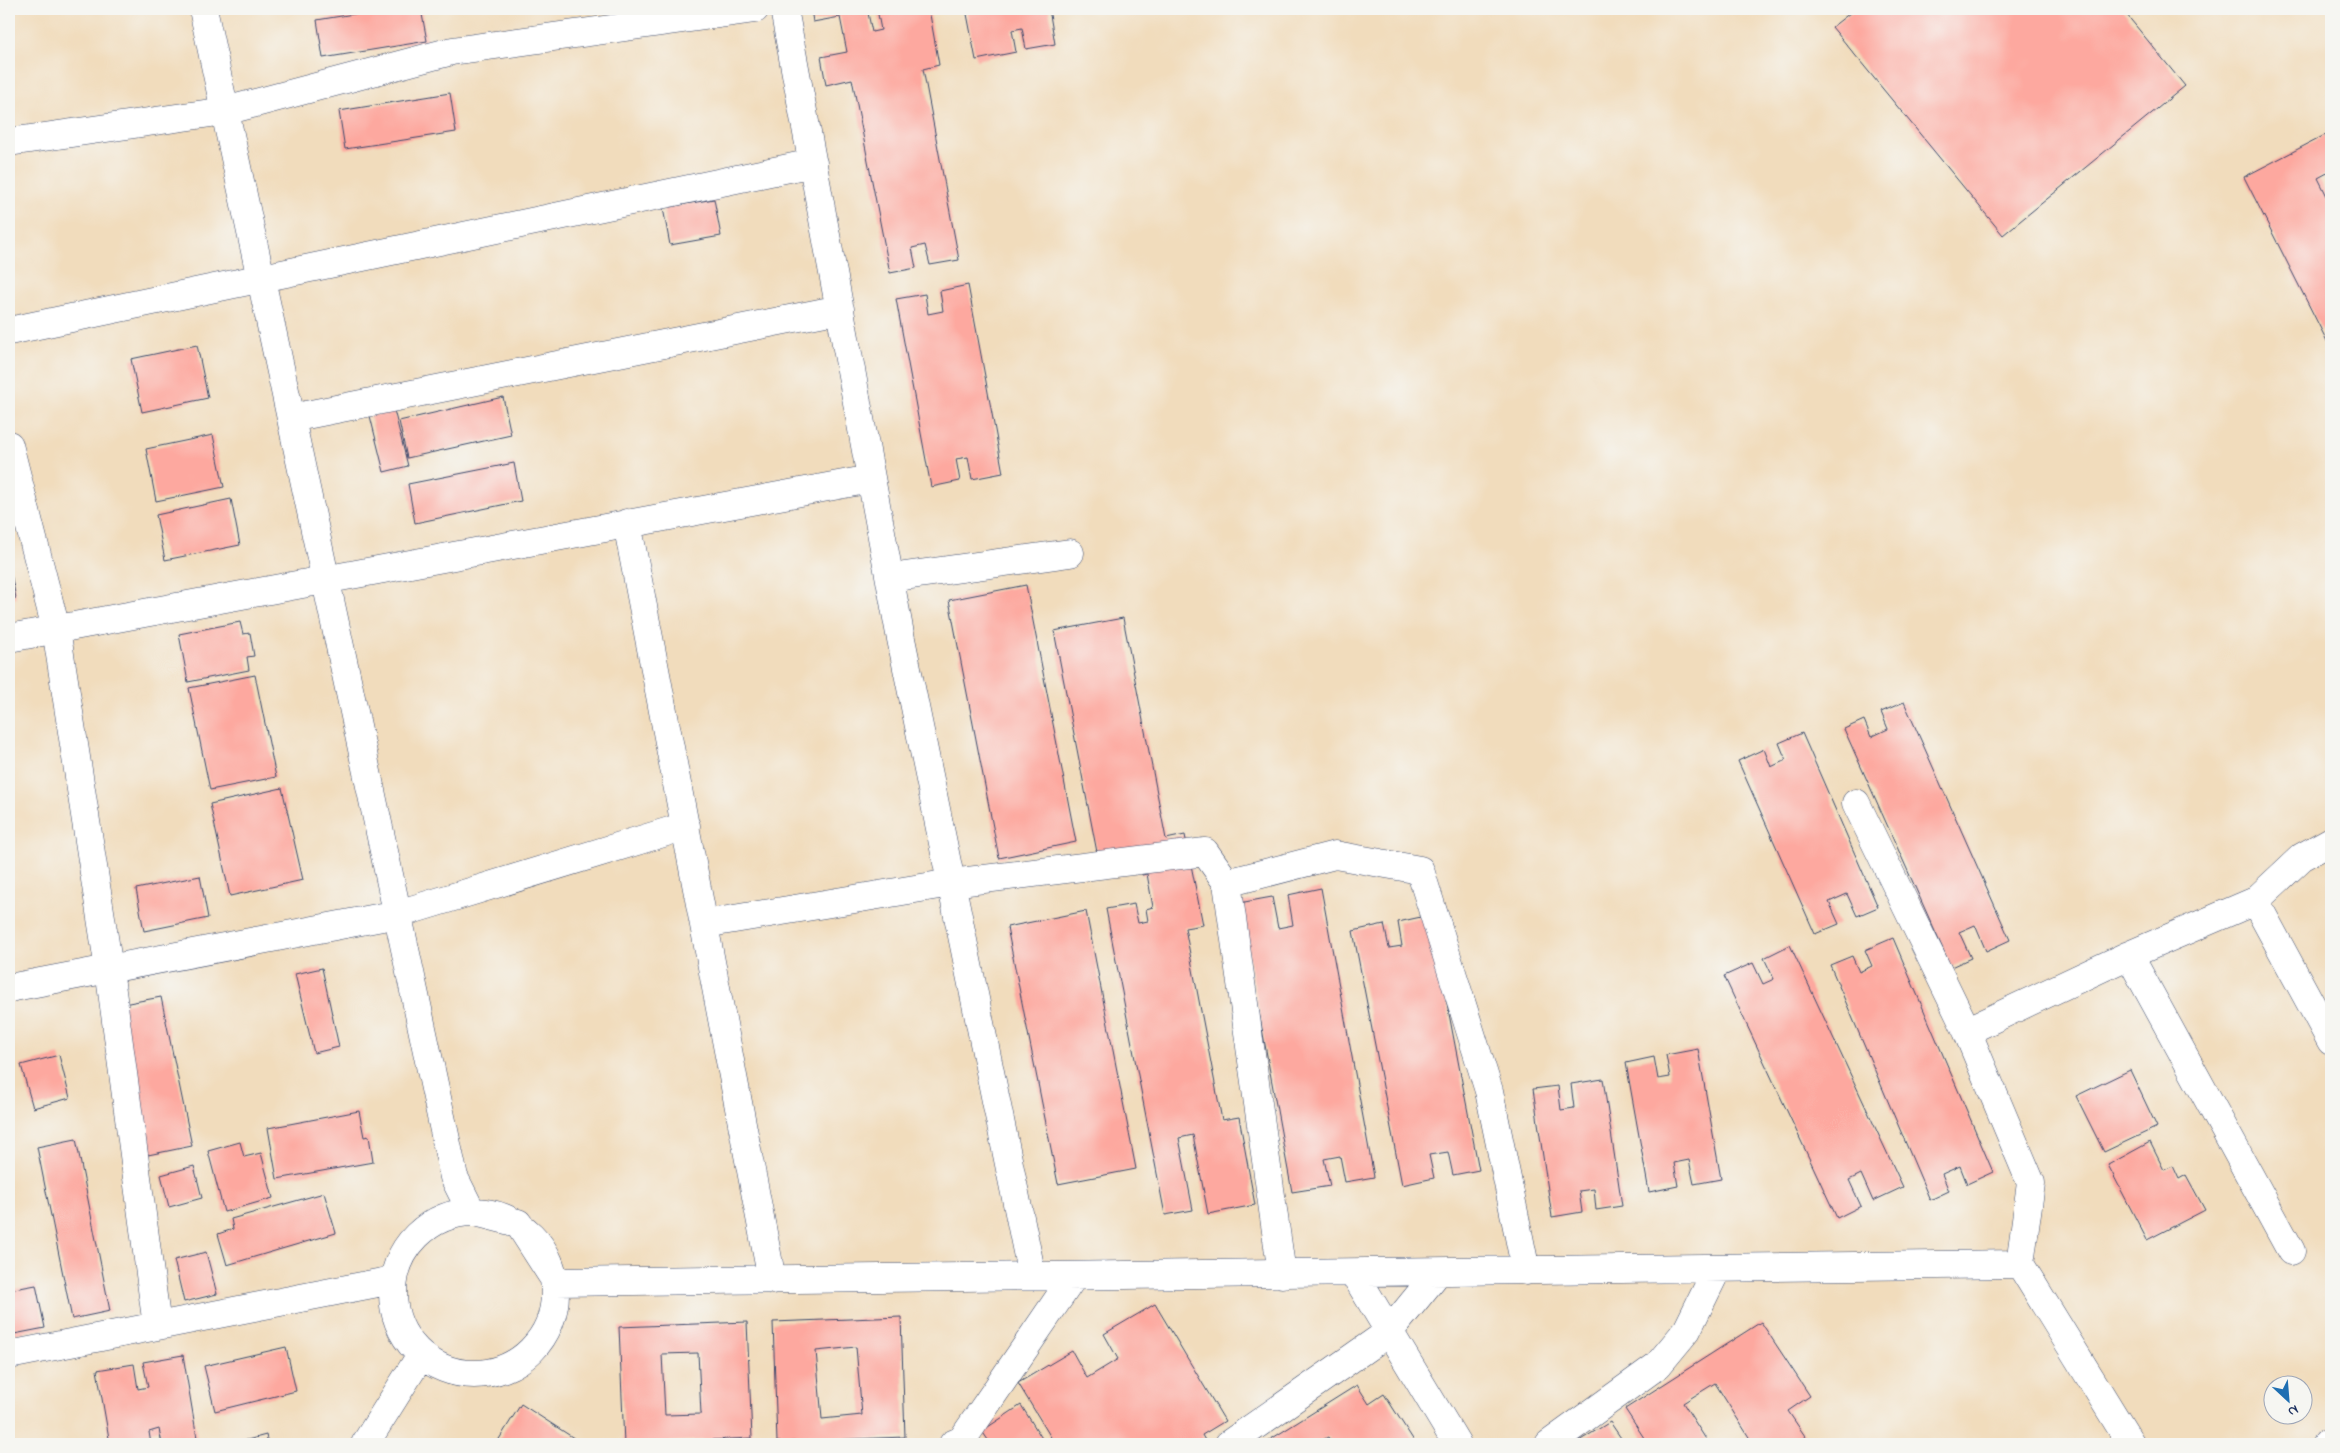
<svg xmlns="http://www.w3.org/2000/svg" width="2340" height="1453" viewBox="0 0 2340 1453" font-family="'Indie Flower',sans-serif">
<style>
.building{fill:#fda89f;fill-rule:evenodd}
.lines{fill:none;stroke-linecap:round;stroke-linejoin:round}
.minor-casing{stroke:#3b496c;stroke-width:29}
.minor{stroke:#fff;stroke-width:28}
</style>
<rect width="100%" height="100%" fill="#f6f6f2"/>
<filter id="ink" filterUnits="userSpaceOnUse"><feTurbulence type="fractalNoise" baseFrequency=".02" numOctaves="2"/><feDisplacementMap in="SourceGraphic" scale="10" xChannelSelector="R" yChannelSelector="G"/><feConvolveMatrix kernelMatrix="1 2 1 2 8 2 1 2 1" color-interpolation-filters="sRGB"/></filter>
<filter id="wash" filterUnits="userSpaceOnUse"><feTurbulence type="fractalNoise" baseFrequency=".0096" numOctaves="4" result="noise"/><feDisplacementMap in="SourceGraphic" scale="20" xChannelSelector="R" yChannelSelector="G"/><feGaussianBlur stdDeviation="1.12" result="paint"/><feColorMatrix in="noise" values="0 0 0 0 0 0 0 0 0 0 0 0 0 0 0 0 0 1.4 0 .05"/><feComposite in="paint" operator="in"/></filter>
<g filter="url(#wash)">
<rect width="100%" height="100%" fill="#f1dcbc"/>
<g id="blocks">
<path class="building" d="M384,9H421L427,41L323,58L317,20Z
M811,9H872V12L868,13L872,32L881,30L877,9H929L939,65L923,69L959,260L930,265L925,245L912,248L916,268L890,273L852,79L826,85L821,57L847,52L840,17L813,22Z
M966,9H1049L1055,44L1026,49L1022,28L1012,30L1016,52L976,60Z
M1855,9H2122L2185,86L2003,235L1832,27Z
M450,93L456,132L345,149L339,111Z
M2325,135L2331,147V171L2318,178L2331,204V349L2244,177Z
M714,199L721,236L670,245L663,208Z
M968,285L1003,473L972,479L968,457L956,459L960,481L931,487L896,299L925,294L928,314L943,311L940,291Z
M197,345L208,398L142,412L131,359Z
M503,397L511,435L407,458L399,421Z
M394,410L408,466L384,472L370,416Z
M213,435L224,487L156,501L146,449Z
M514,463L521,501L415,523L408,484Z
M231,499L240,545L165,560L156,515Z
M9,564L16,598L9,599Z
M1026,585L1076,842L999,858L949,600Z
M1123,618L1166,839L1185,835L1203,925L1185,928L1222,1120L1239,1117L1255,1205L1208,1214L1193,1135L1179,1138L1193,1210L1165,1215L1106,909L1134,904L1138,923L1148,921L1146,909L1153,907L1147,874L1142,875L1138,852L1102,878L1054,631Z
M240,622L243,634L250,633L254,656L247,657L249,670L188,682L179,634Z
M255,675L276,777L210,790L189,688Z
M1904,702L2010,940L1986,951L1975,925L1959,932L1971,958L1951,967L1844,729L1864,720L1871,737L1888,729L1881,712Z
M1802,733L1878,907L1857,916L1847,894L1829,902L1839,924L1815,934L1738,761L1764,749L1771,767L1786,760L1779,743Z
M282,788L303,880L230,896L210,804Z
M200,876L208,918L144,931L136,889Z
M1321,888L1374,1177L1345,1182L1340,1156L1324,1159L1330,1186L1292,1192L1239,903L1272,897L1278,928L1293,925L1288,895Z
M1086,911L1136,1169L1058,1184L1007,927Z
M1430,915L1479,1170L1453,1175L1448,1152L1429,1155L1434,1178L1402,1185L1353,931L1384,924L1389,948L1402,946L1398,922Z
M1893,938L1993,1172L1967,1184L1960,1166L1942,1174L1949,1191L1930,1200L1830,965L1852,956L1859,972L1872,966L1865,950Z
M1790,945L1903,1187L1873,1201L1861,1174L1849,1180L1861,1206L1837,1218L1724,976L1753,963L1763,984L1774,979L1764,958Z
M322,968L339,1047L314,1053L295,974Z
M161,997L192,1146L148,1155L118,1005Z
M1698,1049L1721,1179L1694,1184L1689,1160L1674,1163L1678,1186L1649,1192L1626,1063L1654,1057L1658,1079L1670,1077L1666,1055Z
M59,1055L70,1098L33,1108L21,1065Z
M2130,1070L2157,1127L2104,1152L2076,1096Z
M1603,1079L1622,1206L1596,1210L1594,1189L1579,1191L1582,1212L1552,1217L1533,1089L1558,1086L1561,1110L1574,1108L1571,1084Z
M359,1111L364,1137L369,1136L373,1162L277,1179L268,1128Z
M76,1139L110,1311L72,1319L37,1147Z
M240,1142L244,1157L261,1153L273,1198L224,1212L208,1151Z
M2150,1142L2164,1170L2173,1166L2179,1179L2186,1175L2205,1210L2147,1240L2108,1165Z
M194,1166L202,1198L169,1207L161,1175Z
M324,1193L336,1233L227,1265L218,1234L233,1229L231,1219Z
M206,1252L217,1294L184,1302L174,1260Z
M36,1285L45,1328L9,1335V1290Z
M1155,1304L1225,1421L1202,1435L1207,1444H1055L1018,1383L1072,1351L1087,1378L1118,1359L1104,1334Z
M901,1317L905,1437L777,1442L773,1322ZM856,1347L862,1415L822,1419L816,1351Z
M747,1322L752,1438L624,1444L619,1327ZM698,1353L701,1414L665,1415L662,1354Z
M1761,1322L1810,1396L1788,1411L1807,1439L1798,1444H1749L1752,1442L1715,1383L1683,1403L1709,1444H1648L1625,1409Z
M286,1347L296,1391L215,1411L204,1366Z
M183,1355L198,1444H162L159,1429L149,1432L151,1444H110L97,1370L134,1364L138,1389L148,1387L143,1362Z
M1357,1385L1369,1404L1384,1394L1416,1444H1333L1328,1437L1315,1444H1263Z
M521,1404L583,1444H496Z
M1021,1405L1043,1440L1036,1444H988L990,1443L982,1431Z
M1610,1422L1625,1444H1574Z
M266,1435L268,1444H232Z"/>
</g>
</g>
<g filter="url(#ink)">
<use href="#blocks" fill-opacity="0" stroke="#3b496c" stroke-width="1"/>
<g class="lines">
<g class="minor-casing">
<path id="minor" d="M203,9L454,1177L471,1211L518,1223L556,1282L2020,1264L2131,1444
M784,9L900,634L1032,1276
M9,142L225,111L452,51L755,9
M9,331L813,163
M291,418L840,309
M9,445L56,629L109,969L157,1326
M627,523L772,1280
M890,578L1070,553
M9,638L871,479
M1856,803L1967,1031L2031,1183L2020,1264
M1227,883L1335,855L1420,870L1489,1091L1526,1271
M2255,901L2331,1041
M704,924L951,883L1205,852L1227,883L1282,1274
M2129,955L2291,1251
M9,988L398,914L686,826
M1967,1031L2129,955L2255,901L2302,857L2331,841
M393 1293a81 81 0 1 1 162 0a81 81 0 1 1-162 0Z
M1354,1273L1457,1444
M9,1355L393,1280
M365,1444L421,1355
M953,1444L962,1440L1074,1276
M1229,1444L1389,1332L1438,1272
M1549,1444L1658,1365L1687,1330L1717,1269
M2326,1444L2331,1442"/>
</g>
<use href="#minor" class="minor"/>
</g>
</g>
<rect width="2340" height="1453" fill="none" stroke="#f6f6f2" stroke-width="30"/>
<g transform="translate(2288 1400) rotate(154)"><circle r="24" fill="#f6f6f2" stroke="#9ea6b7"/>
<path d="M0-4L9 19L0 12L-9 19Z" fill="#1f6fb2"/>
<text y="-8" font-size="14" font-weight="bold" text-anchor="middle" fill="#1b2f5e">N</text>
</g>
</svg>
